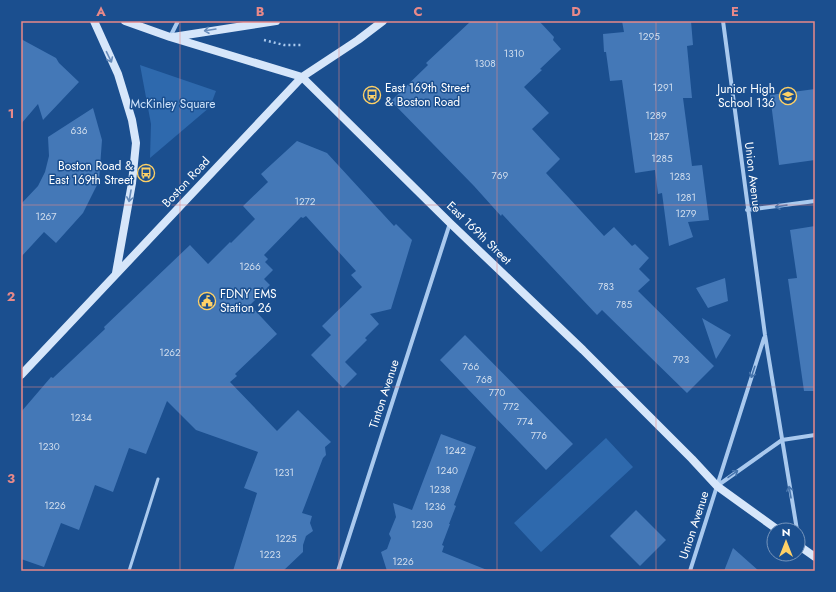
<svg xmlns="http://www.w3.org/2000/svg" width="836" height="592" viewBox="0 0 836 592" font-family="Jost,sans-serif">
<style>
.green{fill:#2e69ad}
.building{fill:#4478b7}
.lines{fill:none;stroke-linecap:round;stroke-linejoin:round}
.path{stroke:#a9c9ee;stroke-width:2.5;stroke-dasharray:2 3;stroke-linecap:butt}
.lane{stroke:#a9c9ee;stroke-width:3}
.street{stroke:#a9c9ee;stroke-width:4}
.secondary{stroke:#d6e6fa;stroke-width:8}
.oneway{stroke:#668bba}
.oneway2{stroke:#4674ac}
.grid{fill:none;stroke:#e88989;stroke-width:1;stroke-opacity:0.55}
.labels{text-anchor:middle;stroke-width:3;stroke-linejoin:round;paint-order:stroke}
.number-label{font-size:10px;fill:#d0dded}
.poi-label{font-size:12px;fill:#fff;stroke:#1b4f8f;text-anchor:start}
.park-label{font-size:12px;fill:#cfe3fa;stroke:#1b4f8f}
.street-label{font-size:12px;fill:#fff;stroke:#1b4f8f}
.neatline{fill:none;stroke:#e88989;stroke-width:1.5}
.grid-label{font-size:13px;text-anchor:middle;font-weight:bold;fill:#e88989}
</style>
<rect width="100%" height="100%" fill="#1b4f8f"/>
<path class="green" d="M140,65L216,91L210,107L150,158L151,124Z
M606,438L633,467L541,552L514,523Z"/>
<path class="building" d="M471,21H539L554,37L553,40L561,49L540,69L542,70L524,87L549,113L532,129L560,159L546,173L604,236L614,227L632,246L635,244L649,258L639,269L650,280L638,291L714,366L687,393L602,310L597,315L502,214L501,216L474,186L391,101L428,65L426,63Z
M622,21H691L693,45L687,46L692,98H683L692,166L702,165L709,220L688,222L693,237L669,246L662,193L658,194L655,170L635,173L622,80L610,81L606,52H604L603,34L624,32Z
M21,39L56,58L59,63L79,82L43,120L38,104L21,124Z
M815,89V160L779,165L770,95Z
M93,108L102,140L99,181L83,213L56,243L44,232L21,257V204L38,186L45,172L49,156L48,137Z
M297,141L327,153L394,226L396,224L412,240L391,309L370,314L379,324L365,338L367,340L345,362L357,374L343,388L311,355L331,335L322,326L362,287L351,275L356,271L306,216L303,218L301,217L264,255L268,259L265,262L273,270L264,279L270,285L250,305L277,334L235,374L237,376L230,382L277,431L298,410L331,442L325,447L326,455L323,458L302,513L312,516L310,523L313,531L306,536L303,545V552L283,571H233L257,493L244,488L258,452L196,430L167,401L146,454L129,448L113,492L95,485L79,530L61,523L44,567L21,559V412L51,377L53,378L105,329L104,327L190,245L208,264L230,242L231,243L255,219L243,206L268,182L261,174Z
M815,226V391H804L788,279L797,278L790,230Z
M725,278L728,301L708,308L696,288Z
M702,318L731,335L716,359Z
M465,335L573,444L546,470L440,360Z
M441,434L476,447L454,505L456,506L449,524H450L442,545L444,546L442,552L487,570V571H387L381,552L387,549L391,538L389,534L396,517L393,503L412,510Z
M636,510L666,540L640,566L610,536Z
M733,548L759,571H724Z"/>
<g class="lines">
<path class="path" d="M264,40L284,45H303"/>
<path class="lane" d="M129,571L158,479"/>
<path class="street" d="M723,21L765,335L797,530
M170,37L178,21
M747,210L815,201
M717,486L764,338
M338,571L450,223
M690,571L717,486L782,440L815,435"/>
<path class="secondary" d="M94,21L118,74L132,120L136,143L132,183L116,273
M125,21L170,37L302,77L450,223L583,350L692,459L717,486L778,530
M173,37L276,21
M21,375L302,77L358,40L383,21
M798,545L815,557"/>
</g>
<defs><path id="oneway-shaft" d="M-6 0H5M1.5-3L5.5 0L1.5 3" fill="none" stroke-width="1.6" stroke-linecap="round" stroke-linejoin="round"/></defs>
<g class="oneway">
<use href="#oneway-shaft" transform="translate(210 30) rotate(171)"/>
<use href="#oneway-shaft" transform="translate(109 57) rotate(64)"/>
<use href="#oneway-shaft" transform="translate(130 196) rotate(100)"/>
</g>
<g class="oneway2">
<use href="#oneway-shaft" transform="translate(781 206) rotate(172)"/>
<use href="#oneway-shaft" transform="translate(753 372) rotate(108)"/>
<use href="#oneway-shaft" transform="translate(733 474) rotate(-35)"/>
<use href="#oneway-shaft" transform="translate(790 492) rotate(-100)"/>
</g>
<path class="grid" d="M180,21V571M339,21V571M497,21V571M656,21V571M21,205H815M21,387H815"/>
<defs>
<g id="bus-ring" transform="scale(0.9)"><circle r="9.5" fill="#1b4f8f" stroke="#ffd166" stroke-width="1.5"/><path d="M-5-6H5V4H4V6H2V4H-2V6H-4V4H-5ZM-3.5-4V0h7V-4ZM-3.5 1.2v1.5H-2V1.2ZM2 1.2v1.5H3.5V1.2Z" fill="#ffd166"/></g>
<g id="school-ring" transform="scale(0.9)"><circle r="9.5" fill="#1b4f8f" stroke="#ffd166" stroke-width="1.5"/><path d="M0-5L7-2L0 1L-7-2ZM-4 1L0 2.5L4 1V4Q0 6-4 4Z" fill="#ffd166"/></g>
<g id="civic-ring" transform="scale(0.9)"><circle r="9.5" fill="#1b4f8f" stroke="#ffd166" stroke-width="1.5"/><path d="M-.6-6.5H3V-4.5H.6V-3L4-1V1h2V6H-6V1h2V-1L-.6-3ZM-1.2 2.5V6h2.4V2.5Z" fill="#ffd166"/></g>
</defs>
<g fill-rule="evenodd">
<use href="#bus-ring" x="372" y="95"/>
<use href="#school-ring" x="788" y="96"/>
<use href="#bus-ring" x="146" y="173"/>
<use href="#civic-ring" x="207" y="301"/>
</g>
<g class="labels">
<g class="number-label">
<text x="649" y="40">1295</text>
<text x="514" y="57">1310</text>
<text x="485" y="67">1308</text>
<text x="663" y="91">1291</text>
<text x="656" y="119">1289</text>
<text x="79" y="134">636</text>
<text x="659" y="140">1287</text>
<text x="662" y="162">1285</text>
<text x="500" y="179">769</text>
<text x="680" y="180">1283</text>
<text x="686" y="201">1281</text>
<text x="305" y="205">1272</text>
<text x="686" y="217">1279</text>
<text x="46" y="220">1267</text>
<text x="250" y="270">1266</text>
<text x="606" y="290">783</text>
<text x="624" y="308">785</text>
<text x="170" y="356">1262</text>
<text x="681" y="363">793</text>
<text x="471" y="370">766</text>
<text x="484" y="383">768</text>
<text x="497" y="396">770</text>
<text x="511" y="410">772</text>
<text x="81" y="421">1234</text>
<text x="525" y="425">774</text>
<text x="539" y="439">776</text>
<text x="49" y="450">1230</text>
<text x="455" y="454">1242</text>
<text x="447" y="474">1240</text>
<text x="284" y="476">1231</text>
<text x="440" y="493">1238</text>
<text x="55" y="509">1226</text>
<text x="435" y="510">1236</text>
<text x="422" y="528">1230</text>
<text x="286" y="542">1225</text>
<text x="270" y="558">1223</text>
<text x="403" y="565">1226</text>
</g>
<g class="poi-label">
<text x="385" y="92">East 169th Street<tspan x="385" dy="14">&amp; Boston Road</tspan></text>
<text x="775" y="93" text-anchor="end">Junior High<tspan x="775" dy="14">School 136</tspan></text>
<text x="133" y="170" text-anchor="end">Boston Road &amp;<tspan x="133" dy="14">East 169th Street</tspan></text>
<text x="220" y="298">FDNY EMS<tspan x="220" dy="14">Station 26</tspan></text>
</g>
<g class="park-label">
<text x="173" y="108">McKinley Square</text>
</g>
<g class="street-label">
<text transform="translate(753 177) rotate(83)" y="4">Union Avenue</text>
<text transform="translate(186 182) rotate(-47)" y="4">Boston Road</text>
<text transform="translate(479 233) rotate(44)" y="4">East 169th Street</text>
<text transform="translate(384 394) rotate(-72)" y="4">Tinton Avenue</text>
<text transform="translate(694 525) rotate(-72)" y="4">Union Avenue</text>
</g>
</g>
<rect width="836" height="592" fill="none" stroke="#1b4f8f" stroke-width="44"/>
<g transform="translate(786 542)"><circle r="19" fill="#1b4f8f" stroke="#7695bc"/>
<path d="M0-3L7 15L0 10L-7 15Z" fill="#ffd166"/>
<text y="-6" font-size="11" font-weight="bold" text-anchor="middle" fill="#ffffff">N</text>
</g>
<rect x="22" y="22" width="792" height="548" class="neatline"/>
<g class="grid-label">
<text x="101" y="16">A</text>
<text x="260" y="16">B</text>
<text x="418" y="16">C</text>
<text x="576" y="16">D</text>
<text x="735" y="16">E</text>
<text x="11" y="118">1</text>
<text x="11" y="301">2</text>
<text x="11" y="483">3</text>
</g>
</svg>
